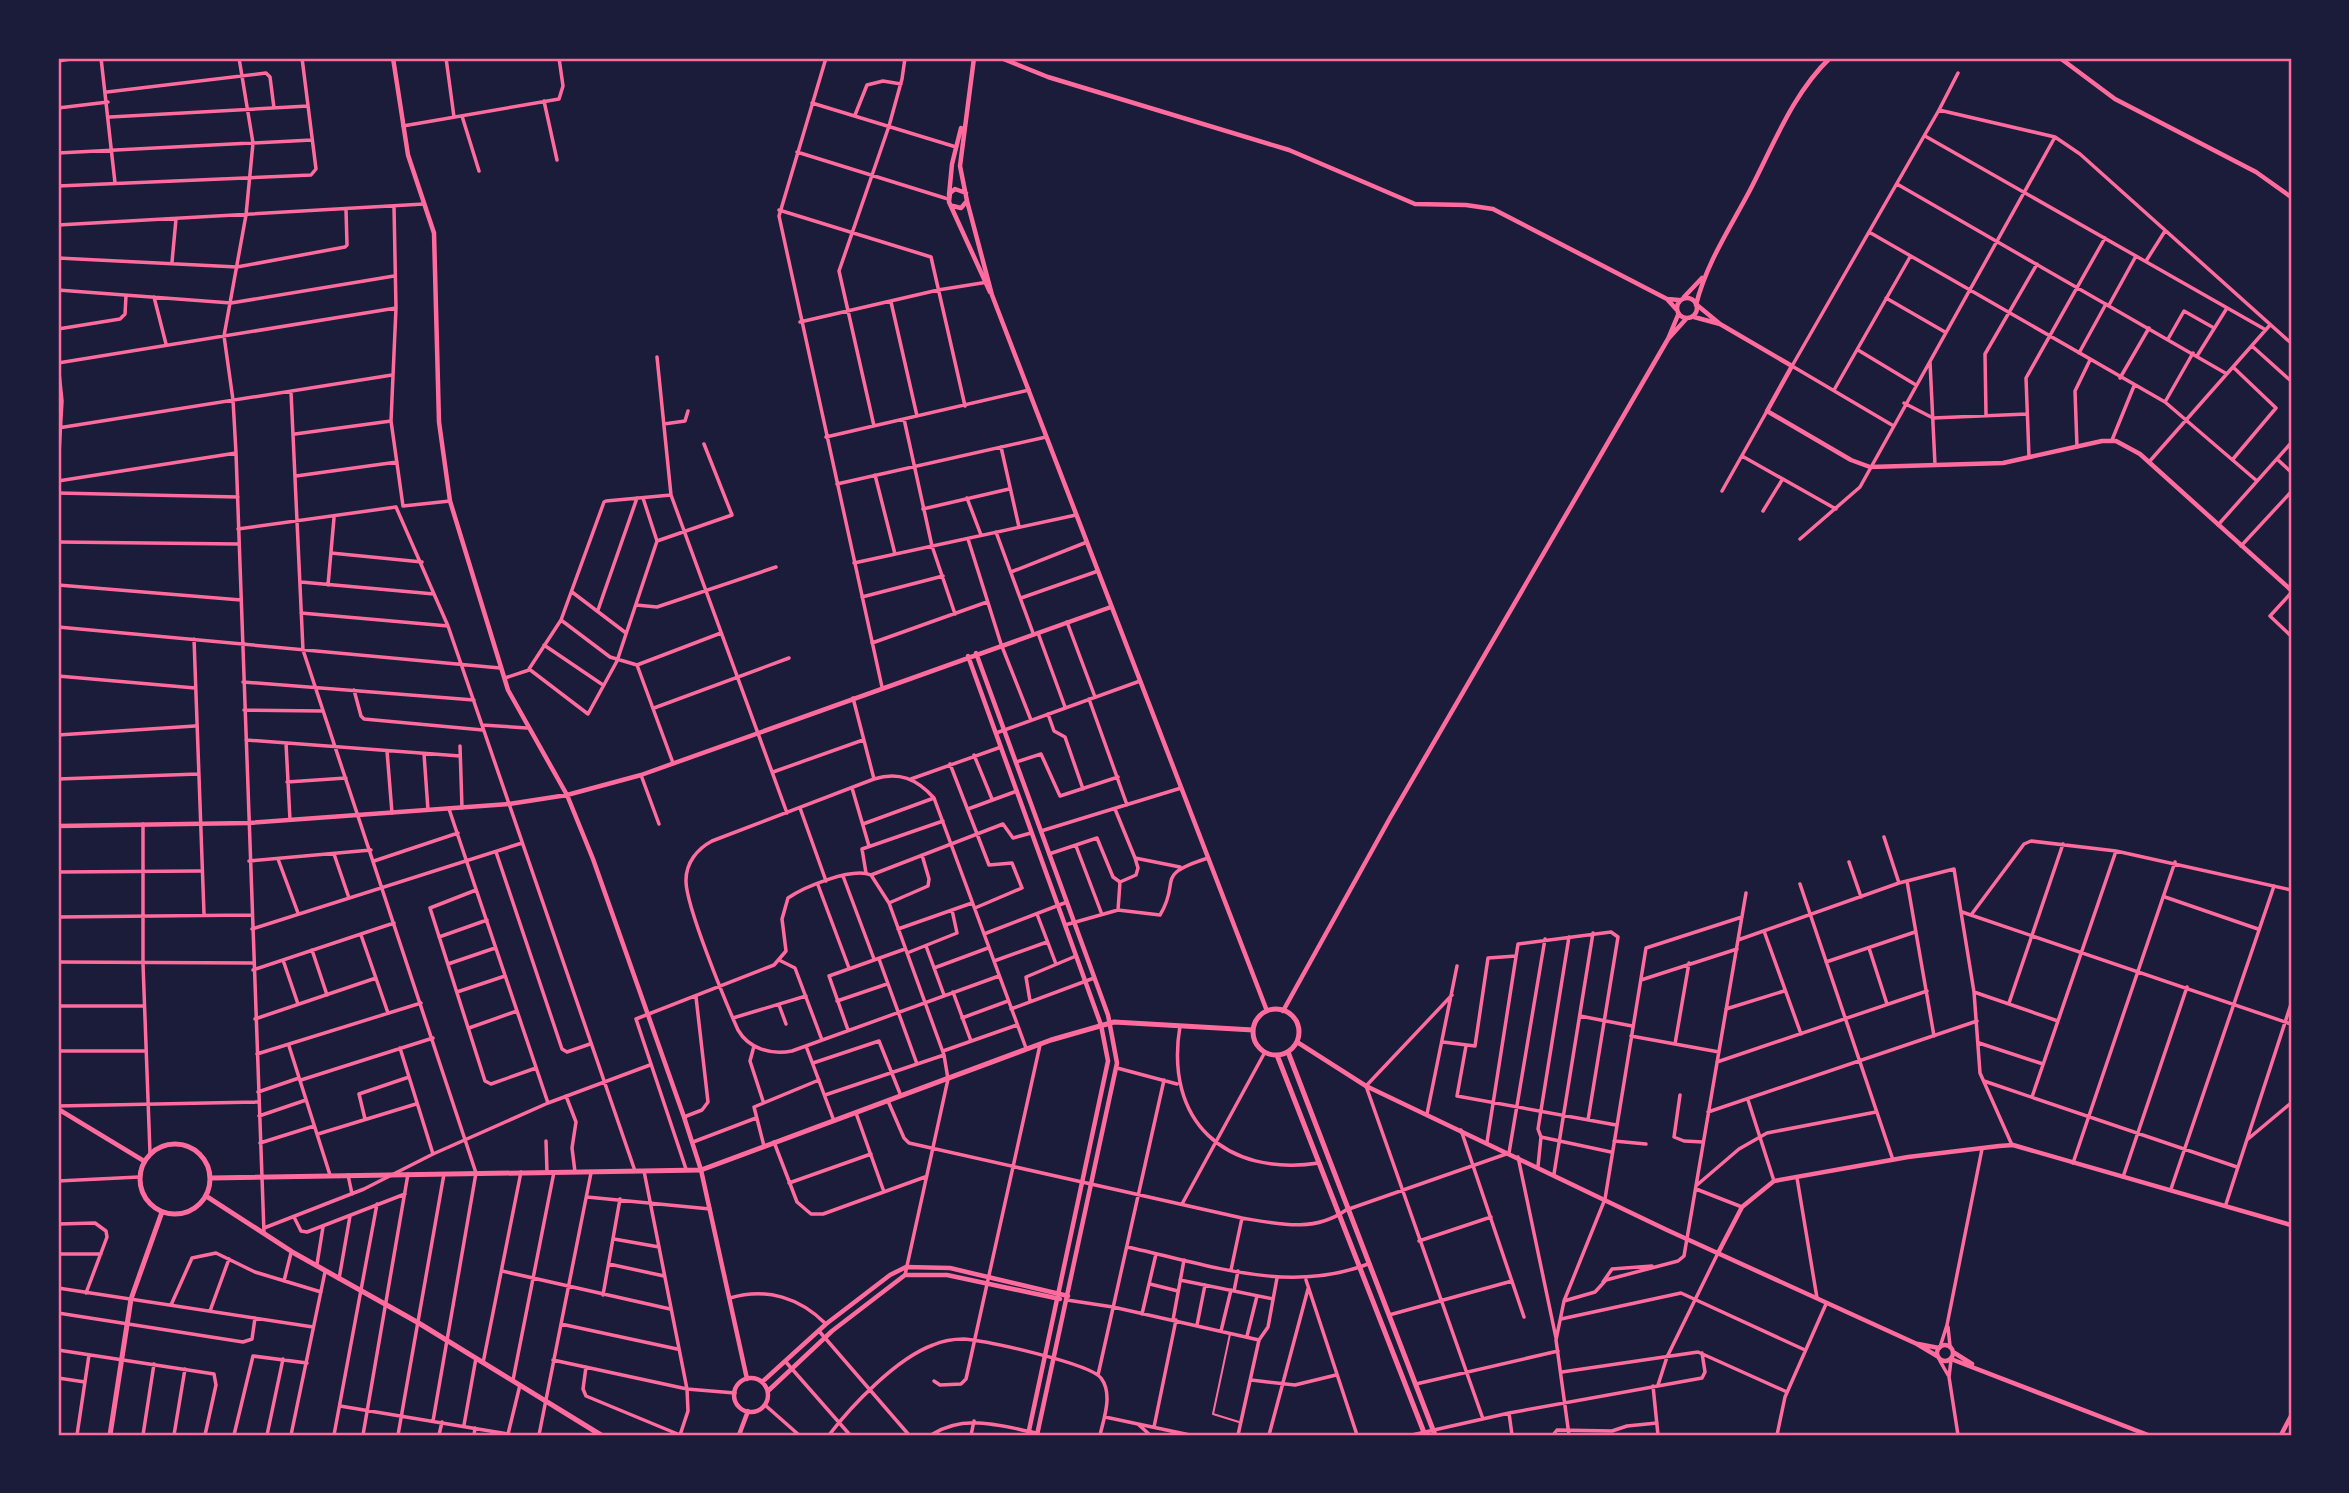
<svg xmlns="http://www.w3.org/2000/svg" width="2349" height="1493" viewBox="0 0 2349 1493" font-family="'Fira Sans Condensed',sans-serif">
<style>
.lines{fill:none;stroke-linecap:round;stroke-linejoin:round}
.service{stroke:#ff6b9d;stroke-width:2}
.minor{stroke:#ff6b9d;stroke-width:3.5}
.tertiary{stroke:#ff6b9d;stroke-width:4.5}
.secondary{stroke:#ff6b9d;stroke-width:5}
.neatline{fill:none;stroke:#ff6b9d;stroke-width:2.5}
</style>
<rect width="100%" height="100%" fill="#1b1b3a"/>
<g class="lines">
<path class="service" d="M1230,1334L1213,1414L1239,1422"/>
<path class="minor" d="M101,58L115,183
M239,58L253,143L246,215L224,336L233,400L236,453L264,1233
M446,58L454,117
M826,58L779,216L882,687
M58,61L77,58
M107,92L266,73L270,77L274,108
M544,101L557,160
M812,103L956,147
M58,108L108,102
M1939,110L1958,73
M855,115L867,85L883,81L901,84
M462,116L479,171
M110,117L308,106
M403,126L559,99L563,86L559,58
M1925,136L2266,330
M797,152L948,199
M58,153L312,140
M1897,184L2227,374
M58,186L311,175L316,169L302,58
M394,207L396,308L391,421L403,506
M779,210L931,257L965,406
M58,225L424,204
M1869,232L2165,402L2257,481
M58,258L237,267L345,247L347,245L346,210
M2146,261L2165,231
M172,262L176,219
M58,290L231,303L394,276
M154,297L166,344
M1886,298L1945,332
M891,302L917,416
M2109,305L2136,256
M800,322L938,290L988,282
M58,329L120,319L125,314L126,296
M2168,339L2184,311L2214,328
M2252,346L2291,381
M1858,350L1916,385
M2079,353L2106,304
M2197,356L2227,308
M657,357L671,495L787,813
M1930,362L1935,465
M58,363L396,308
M2120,378L2149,328
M1834,390L1910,257
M291,392L303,650L476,1173L433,1421
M2165,402L2193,353
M1904,403L1933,418L2027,414
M1986,415L1985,354L2037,264
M904,419L932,546L955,614
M664,424L685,421L688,411
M1892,425L1792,366L1939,110L2055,137
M874,426L839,271L889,126L902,79L905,58
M58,428L392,375
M295,434L391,421
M826,437L1029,390
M2112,440L2134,386
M1001,447L1019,527
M2077,447L2075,391L2090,360
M1742,456L1836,509
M2029,457L2026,378L2105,238
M2233,459L2276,408L2233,367
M2277,459L2291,472
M2149,462L2270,325
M58,471L62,401L58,363
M875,475L895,554
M296,476L397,462
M58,481L236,453
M837,484L1046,437
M1722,491L1767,411
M58,493L238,497
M643,498L657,541L617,661L588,714L529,669L561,620L604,502L606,501L671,495
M967,498L981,535
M403,506L450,501
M396,507L448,626L635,1171
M923,509L1009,489
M1763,511L1782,480
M2218,525L2291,443
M238,529L396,507
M996,532L1033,633
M968,539L1001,644L1031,720
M1800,539L1860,487L2055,137L2080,154L2291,343
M657,541L732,515L704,444
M58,542L238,544
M2241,546L2291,492
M331,553L422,562
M854,563L1076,515
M1011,572L1087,542
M301,582L434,594
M58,585L241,600
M328,585L334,518
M572,592L626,633
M2291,593L2270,616L2291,636
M862,597L943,576
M1021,598L1098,571
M636,605L657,607L776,567
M598,610L637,498
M301,613L448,626
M561,620L610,657L637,665L721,633
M1067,622L1095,697
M58,627L500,668
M1038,633L1065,707
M194,639L204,914
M872,643L987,602
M544,645L603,685
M637,665L673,763
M58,676L195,688
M505,678L529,670
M243,682L474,700
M354,690L361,716L364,719L483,730
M853,698L874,779
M1089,699L1127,805
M654,708L789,658
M244,710L323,711
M1048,714L1054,731L1065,737L1083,789
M482,725L527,728
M996,733L1140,681
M58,735L195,726
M246,740L460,756
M286,743L290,820
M460,746L462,808
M387,751L392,813
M424,754L428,810
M974,755L992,799
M1016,762L1041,754L1060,796L1118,777
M950,764L989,865L1012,863L1022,888L975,908
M773,772L863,740
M641,775L659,824
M58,779L198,774
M911,779L1001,747
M287,782L346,778
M852,788L869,846
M800,808L826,881
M449,809L548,1103
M968,809L1017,791
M1115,809L1135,858L1180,867
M143,824V964L150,1153
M863,824L934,798
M1041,831L1181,788
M1884,837L1899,883
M1076,846L1101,912
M496,852L562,1049L567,1052L590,1044
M334,854L349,898
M1049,854L1097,838L1113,877L1120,882L1118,910
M278,859L298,913
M249,861L371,850
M374,861L458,833
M1849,862L1861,897
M58,872L200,871
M866,873L862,849L943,821
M871,875L1003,824L1013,838L1031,833
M843,876L874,959
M1907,881L1934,1036
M1120,882L1136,875L1138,868L1135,858
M1800,884L1893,1160
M818,885L849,968
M476,890L430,908L485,1081L491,1084L536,1068
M2165,897L2258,929
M889,903L928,886L929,879L922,855
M1962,912L2291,1024
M1037,914L1056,964
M1971,915L2024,844L2031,841L2116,851L2291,890
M58,917L251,915
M1065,925L1118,910L1160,915C1182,879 1152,876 1208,858
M252,929L522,843
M898,929L972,903
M1764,931L1801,1034
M984,934L1067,902
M361,935L388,1013
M439,937L487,920
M1738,940L1899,883L1954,869L1974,992L1980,1073L2012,1145
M926,946L944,995
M1869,948L1887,1004
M312,950L327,995
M907,953L957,933L952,910
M879,959L917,1064
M283,960L298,1004
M781,961L795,968L822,1040
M994,961L1047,942
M58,962L253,963
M1826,962L1915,932
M448,964L495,948
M934,968L988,948
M253,970L394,923
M999,976L792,1051C771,1055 749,1049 738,1030C726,1003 685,904 686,880C686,863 697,849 712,841L874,779C899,771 917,779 934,798L1026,1048
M1641,980L1737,949
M457,992L505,976
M953,992L971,1041
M1974,992L2058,1021
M1452,995L1366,1086L1483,1419
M837,1001L887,984
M1030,1001L1026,977L1076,956
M2009,1003L2063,844
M779,1005L786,1024
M58,1006H144
M1011,1009L1094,978
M1726,1009L1784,991
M1580,1016L1632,1026
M733,1018L806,996
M962,1018L1008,1001
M255,1019L376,978
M1180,1026C1164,1121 1225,1177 1319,1163
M469,1028L517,1011
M848,1030L829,976L905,949
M1631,1036L1719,1052
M1443,1042L1475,1046L1488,958L1516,956
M1979,1043L2043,1064
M1675,1044L1689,963
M289,1046L330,1175
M754,1046L750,1061L763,1101
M806,1046L834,1121
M1466,1046L1457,1096L1616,1125
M400,1048L433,1154
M58,1051H146
M943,1051L1017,1025
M257,1054L421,1003
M1717,1062L1927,991
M813,1063L879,1041L901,1096
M1117,1068L1177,1084
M301,1080L433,1038
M1984,1081L2237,1167
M258,1092L299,1078
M825,1095L944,1055
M1680,1095L1674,1137L1684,1141L1703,1142
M566,1096L576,1122L572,1148L575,1172
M2032,1097L2116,851
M1748,1100L1774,1181
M888,1101L904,1138L909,1143L1242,1218C1278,1224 1314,1233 1346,1210L1509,1153L1545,939
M58,1106L259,1102
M1708,1112L1977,1021
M856,1113L884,1192
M1427,1114L1457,966
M259,1116L306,1100
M684,1117L702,1110L708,1102L696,997
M365,1119L359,1094L409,1077
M1461,1130L1524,1317
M318,1134L416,1104
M1541,1137L1611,1152
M2248,1139L2291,1103
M546,1141L547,1172
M1614,1141L1646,1144
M693,1142L756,1118
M774,1142L797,1202L811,1214H823L925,1177
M1487,1142L1518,944L1611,932L1618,937L1588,1120
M260,1143L314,1126
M764,1146L754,1107L819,1080
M1518,1157L1556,1338
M2073,1163L2175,862
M1538,1166L1541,1137L1538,1129L1569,937
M686,1169L636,1019L774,965L786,951L782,919L788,898C804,887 852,867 871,875L889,903L944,1055L948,1079L905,1275
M644,1171L687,1389L688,1411L680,1435
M1554,1174L1593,933
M348,1175L352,1194
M2123,1177L2187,987
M1797,1178L1817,1298
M58,1181L139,1177
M789,1183L871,1154
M1697,1185L1739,1149L1767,1133L1876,1112
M1696,1189L1742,1207
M2171,1189L2274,886
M587,1197L710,1209
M1182,1204L1265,1052
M2226,1204L2291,1004
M294,1217L301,1231L307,1232L405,1194
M58,1224L95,1223L106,1231L107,1237L86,1293
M264,1228L364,1189L433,1154L548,1103L650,1065
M614,1239L659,1247
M1419,1241L1491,1217
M1127,1247C1207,1264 1288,1295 1368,1264
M58,1254H101
M317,1264L323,1227
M609,1264L664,1276
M1231,1270L1242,1218
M502,1271L670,1309
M339,1279L350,1216
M1180,1280L1273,1299
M1306,1280L1357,1435
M284,1281L291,1253
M1603,1282L1612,1269L1652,1266
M1150,1284L1178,1291
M58,1288L313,1327
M1234,1291L1238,1271
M603,1295L620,1199
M730,1298C767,1287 800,1298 826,1324
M1067,1300L1113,1307L1259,1340
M1564,1301L1605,1199L1646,948L1742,917
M171,1305L192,1258L216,1253L255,1272L321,1292
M210,1311L229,1259
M58,1313L243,1342L252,1339L255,1318
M1142,1314L1156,1254
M1389,1315L1512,1281
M1561,1319L1681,1293L1805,1350
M1173,1320L1184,1260
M561,1324L677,1349
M1197,1325L1205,1285
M1948,1327L1950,1346
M819,1331L909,1435
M1221,1331L1231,1290
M1247,1336L1257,1296
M1940,1347L1947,1325L1982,1149
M58,1350L214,1374L216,1385L205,1435
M553,1360L687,1389L735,1393
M1951,1360L1949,1377L1958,1435
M785,1361L850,1435
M1940,1361L1948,1375
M483,1363L521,1172
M586,1367L583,1389L586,1396L680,1435
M1562,1372L1698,1352L1787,1392
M1098,1375L1164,1080
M58,1378L85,1382
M513,1380L554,1172
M1251,1380L1295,1385L1336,1375
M934,1381L940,1385L961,1384L966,1379L1040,1045
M1416,1384L1558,1351
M1658,1385L1667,1357L1718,1253
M1653,1386L1658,1435
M765,1405L799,1435
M340,1406L508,1434
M1509,1413L1512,1435
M1105,1417L1190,1435
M464,1425L476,1358
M1139,1425L1150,1435
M1154,1427L1176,1320
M508,1434L520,1385
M77,1435L89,1355
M143,1435L154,1364
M174,1435L185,1369
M234,1435L253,1356L307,1363
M267,1435L283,1359
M291,1435L325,1272
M334,1435L377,1204
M363,1435L408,1174
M398,1435L444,1174
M439,1435L442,1422
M474,1435L475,1428
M539,1435L591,1173
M829,1435C852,1405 897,1358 933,1345C942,1341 954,1339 964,1339C987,1341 1089,1363 1101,1378C1113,1394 1104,1418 1100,1435
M931,1435C965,1413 1000,1426 1037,1433
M971,1435L974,1421
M1238,1435L1259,1340L1268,1327L1277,1278
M1269,1435L1308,1289
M1412,1435L1509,1413L1702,1378L1705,1372L1702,1353
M1553,1435L1557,1430L1612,1431L1627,1426L1657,1423
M1569,1435L1556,1340L1564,1301L1595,1292L1606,1280L1678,1261L1684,1256L1746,893
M1777,1435L1785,1397L1826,1304"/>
<path class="tertiary" d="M393,58L408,155L434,233L439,422L450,501L508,690L567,795L593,859L684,1117L701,1170L747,1379
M1001,58L1048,77L1289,150L1415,204L1466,205L1493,209L1667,299
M2060,58L2115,99L2256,172L2291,197
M966,193L955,189L950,193L949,202L990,292
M949,195L952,164L961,128
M967,201L992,295L1267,1011
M953,206L961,208L967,201L960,166L974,58
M1684,297L1702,278
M1677 308a10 10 0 1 1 20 0a10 10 0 1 1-20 0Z
M1696,305C1706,264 1730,228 1749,192C1773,146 1793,93 1830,58
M1676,309L1667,299L1679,300
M1678,315L1668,339L1686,319
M1694,317L1720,324L1697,305
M1720,324L1792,366L1767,411L1851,460L1870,467L2003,463L2102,441H2116L2140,454L2291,590
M976,653L1108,1015L1117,1063L1037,1435
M968,656L1101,1025L1108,1061L1028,1435
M58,826L248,823L509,804L567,795L641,775L1111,607
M1283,1011L1390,818L1668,339
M1297,1042L1366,1086L1667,1230L1917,1344L1937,1356
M58,1109L144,1161
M1718,1253L1742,1207L1774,1181L1908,1157L1999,1146L2013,1145L2291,1225
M1918,1344L1939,1348
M1937 1353a8 8 0 1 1 16 0a8 8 0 1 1-16 0Z
M1953,1352L1972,1364
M1951,1359L2148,1435
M734 1395a17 17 0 1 1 34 0a17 17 0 1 1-34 0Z
M762,1382L826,1324L890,1275L906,1267L950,1268L1068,1296
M768,1391L832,1331L905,1275H947L1060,1299
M739,1435L748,1411
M2281,1435L2291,1416"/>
<path class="secondary" d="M1253 1032a23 23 0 1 1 46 0a23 23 0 1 1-46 0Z
M1288,1052L1435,1435
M1277,1055L1425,1435
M140 1179a35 35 0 1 1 70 0a35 35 0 1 1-70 0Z
M211,1178L701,1170L1051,1040L1114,1022L1253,1030
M206,1196L294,1253L417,1322L601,1435
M110,1435L131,1299L162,1212"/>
</g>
<rect width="2349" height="1493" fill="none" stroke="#1b1b3a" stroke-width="119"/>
<rect x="60" y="60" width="2230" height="1374" class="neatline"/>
</svg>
